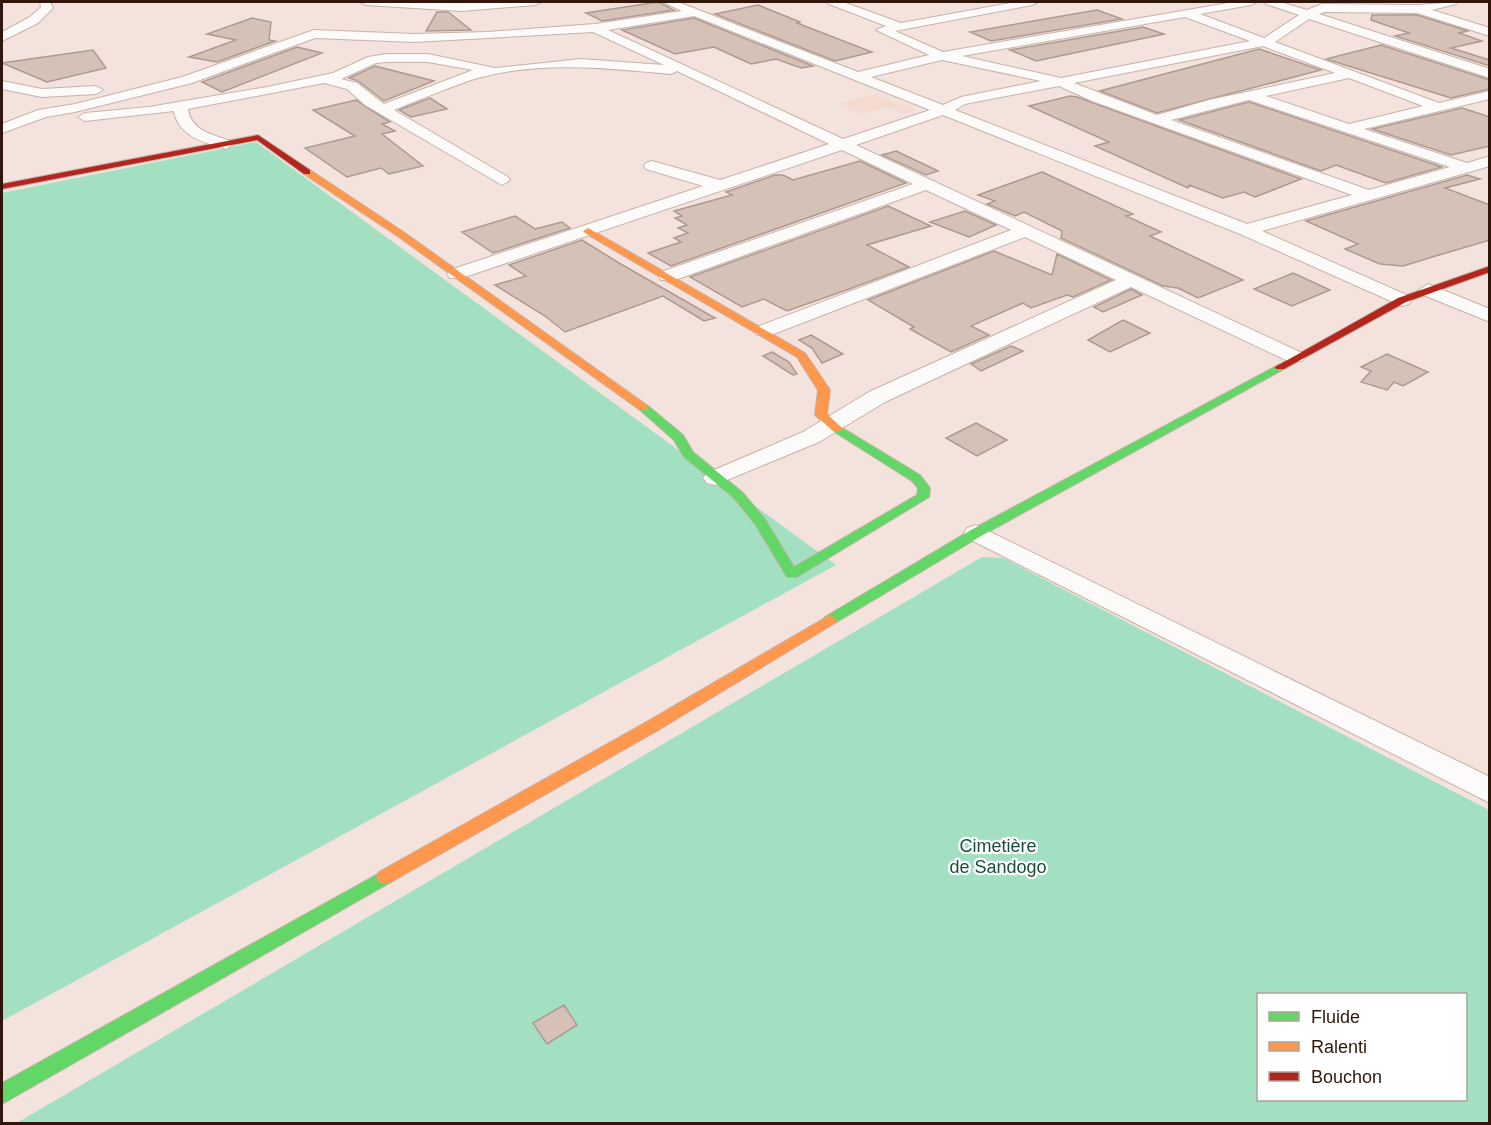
<svg xmlns="http://www.w3.org/2000/svg" width="1491" height="1125" viewBox="0 0 1491 1125" font-family="Helvetica,sans-serif">
<style>
.built{fill:#f4dacf}
.green{fill:#a3e0c2;fill-rule:evenodd}
.building{fill:#d6c1b8;stroke:#ad9a91;stroke-width:1.5}
.lines{fill:none;stroke-linecap:round;stroke-linejoin:round}
.street-casing{stroke:#c7b3aa;stroke-width:2}
.fast-casing{stroke:#c7b3aa;stroke-width:2}
.slow-casing{stroke:#c7b3aa;stroke-width:2}
.jam-casing{stroke:#c7b3aa;stroke-width:2}
.street{fill:#fdfbfa;fill-rule:evenodd}
.fast{fill:#63d668;fill-rule:evenodd}
.slow{fill:#ff974d;fill-rule:evenodd}
.jam{fill:#b3261e;fill-rule:evenodd}
.labels{text-anchor:middle;stroke-width:4.5;stroke-linejoin:round;paint-order:stroke}
.near-park-label{font-size:18px;fill:#194f3b;stroke:#fff}
</style>
<rect width="100%" height="100%" fill="#f3e3dc"/>
<path class="built" d="M876,94L897,104L902,103L917,110L903,114L888,107L861,114L839,103Z"/>
<path class="green" d="M256,142L836,565L2,1021V193Z
M982,557L1003,558L1489,810V1123L15,1124ZM1258,994H1466V1100H1258Z"/>
<path class="building" d="M658,2L674,10L602,21L586,13Z
M758,5L800,22L797,23L872,52L835,61L715,14Z
M1097,10L1122,19L991,41L970,32Z
M437,12H448L471,30L426,31Z
M1372,15H1417L1468,31L1459,33L1482,41L1451,48L1490,60V66L1395,36L1409,33L1371,20Z
M252,18L271,22L269,40L275,41L217,62L189,57L236,40L207,34Z
M694,18L813,66L801,68L776,59L751,64L714,47L675,54L622,30Z
M1143,27L1164,34L1036,61L1010,50Z
M1381,45L1490,80V89L1451,98L1326,59Z
M297,47L322,53L222,92L202,82Z
M1259,49L1321,70L1157,113L1100,91Z
M93,50L106,68L47,82L2,63Z
M375,66L434,81L384,101L358,81L349,78Z
M1070,96L1077,97L1301,179L1255,197L1244,192L1223,198L1189,185L1188,188L1095,146L1109,142L1029,106Z
M430,98L447,109L411,117L399,110Z
M356,100L390,122L382,124L395,131L382,134L423,166L389,174L381,168L347,177L305,148L355,136L313,110Z
M1249,102L1442,167L1386,183L1336,165L1321,171L1179,120Z
M1462,108L1490,117V146L1451,155L1372,129Z
M896,151L938,171L926,175L882,155Z
M860,161L906,183L671,266L648,253L681,242L674,238L688,233L678,228L687,225L675,218L682,216L674,211L732,195L726,192L775,175H783L793,180Z
M1042,172L1133,214L1126,216L1161,232L1150,236L1243,280L1198,298L1178,288L1163,286L1061,238L1062,231L1024,212L1015,216L987,204L995,201L978,195Z
M1467,175L1480,179L1445,188L1490,205V240L1439,255L1403,266L1380,264L1345,249L1358,244L1306,221Z
M888,206L931,226L867,245L909,267L849,289L787,311L764,299L742,307L690,277Z
M965,211L996,225L969,237L930,222Z
M515,216L535,229L562,222L570,228L493,253L462,232Z
M582,240L619,263L715,318L704,321L663,296L565,332L545,316L495,285L526,276L509,265Z
M994,251L1052,275L1057,254L1111,280L1073,297L1067,295L1031,308L1023,303L971,326L989,335L951,352L910,329L914,327L868,300Z
M1293,273L1330,290L1292,306L1254,289Z
M1131,289L1142,295L1103,312L1094,307Z
M1123,320L1150,333L1110,352L1088,340Z
M811,335L843,354L822,363L812,348L799,340Z
M1011,346L1023,351L981,371L971,364Z
M772,352L789,362L797,374L793,375L763,356Z
M1387,354L1428,372L1403,386L1394,382L1387,390L1361,382L1371,371L1361,367Z
M976,423L1007,440L977,456L946,438Z
M564,1005L577,1025L547,1044L533,1023Z"/>
<g class="lines">
<g class="street-casing">
<path id="street" d="M40,2H50L53,8L38,23L2,41V32L30,17L41,7Z
M360,2H541L535,5L462,11L366,5Z
M663,2H678L858,72L929,55L876,30L886,26L829,4L828,2H843L901,23L1016,2H1038L1032,5L895,31L943,52L1234,2H1257L1251,5L1200,14L1264,38L1299,15L1266,4L1265,2H1280L1307,10L1322,4L1418,5L1457,2L1456,4L1432,10L1490,28V36L1417,13L1324,12L1319,14L1490,69V78L1309,19L1275,42L1439,103L1490,91V99L1364,129L1467,163L1490,156V166L1262,231L1409,296L1411,300L1409,304L1402,306L1240,234L943,115L856,145L1302,353L1305,357L1302,361H1288L1131,287L885,402L819,442L715,485L707,483L703,478L707,473L803,432L869,392L1116,280L1025,237L771,335H757L754,331L757,327L1011,230L926,190L675,280H661L659,276L661,272L913,184L842,150L462,278H450L447,274L450,270L703,186L646,169L644,166L646,163L652,161L720,180L829,144L677,71L671,74C605,68 536,60 471,80C445,89 419,100 394,110L508,177L510,180L502,185L365,105L347,89L324,83L188,109C191,131 213,135 231,141L234,144L226,149C205,143 178,136 174,111L85,121L78,117L85,113L149,107L267,87L333,73L368,57L387,54H428L495,68L581,59L664,65L593,32L414,42L315,38L192,83L75,112L46,117L2,133V124L38,110L75,104L182,77L314,30L414,34L488,32L595,24L682,11ZM694,16L930,110L843,139L608,30ZM1185,17L1250,41L1061,78L962,56ZM1263,46L1335,73L1209,100L1157,115L1074,83ZM942,60L1041,81L961,97L943,105L871,77ZM387,62H428L473,70L384,104L357,83L341,79L376,63ZM1349,78L1423,106L1349,124L1266,96ZM1059,86L1092,101L1352,195L1247,224L955,110L965,104ZM1249,100L1450,167L1369,190L1171,120Z
M2,81L42,89L96,86L103,90L96,94L42,97L2,89Z
M1428,284L1490,309V322L1421,294L1419,290Z
M976,525L1490,777V803L967,538L964,533L967,528Z"/>
</g>
<g class="fast-casing">
<path id="fast" d="M1280,364L1284,365V369L981,536L835,623H825L823,620L825,617L971,530Z
M644,405L648,406L683,435L693,452L742,492L765,519L794,567L917,495L918,488L912,481L833,431L831,429L833,427H841L920,475L930,488L929,497L797,577H787L755,524L734,498L684,457L674,440L640,410V406Z
M385,870L391,872L394,877L391,882L2,1104V1083Z"/>
</g>
<g class="slow-casing">
<path id="slow" d="M304,170H310L402,231L648,406V410H640L396,235L304,174Z
M588,228L805,353L830,390L827,414L841,427L843,429L841,431H833L815,415L818,390L797,357L585,233L583,231Z
M830,615L837,620L835,623L655,732L391,882L385,884L379,882L376,877L379,872L643,724Z"/>
</g>
<g class="jam-casing">
<path id="jam" d="M258,135L310,170V174H304L257,140L2,189V184Z
M1490,266V272L1406,302L1284,369H1276L1275,367L1398,298Z"/>
</g>
<use href="#street" class="street"/>
<use href="#fast" class="fast"/>
<use href="#slow" class="slow"/>
<use href="#jam" class="jam"/>
</g>
<g class="labels">
<g class="near-park-label">
<text x="998" y="852">Cimetière<tspan x="998" dy="21">de Sandogo</tspan></text>
</g>
</g>
<rect width="1491" height="1125" fill="none" stroke="#31170b" stroke-width="6"/>
<rect x="1257" y="993" width="210" height="108" fill="#ffffff" stroke="#ada29d" stroke-width="1.5"/>
<rect x="1269" y="1012" width="30" height="9" fill="#63d668" stroke="#ada29d" stroke-width="1.5"/>
<text x="1311" y="1023" font-size="18" fill="#31170b">Fluide</text>
<rect x="1269" y="1042" width="30" height="9" fill="#ff974d" stroke="#ada29d" stroke-width="1.5"/>
<text x="1311" y="1053" font-size="18" fill="#31170b">Ralenti</text>
<rect x="1269" y="1072" width="30" height="9" fill="#b3261e" stroke="#ada29d" stroke-width="1.5"/>
<text x="1311" y="1083" font-size="18" fill="#31170b">Bouchon</text>
</svg>
